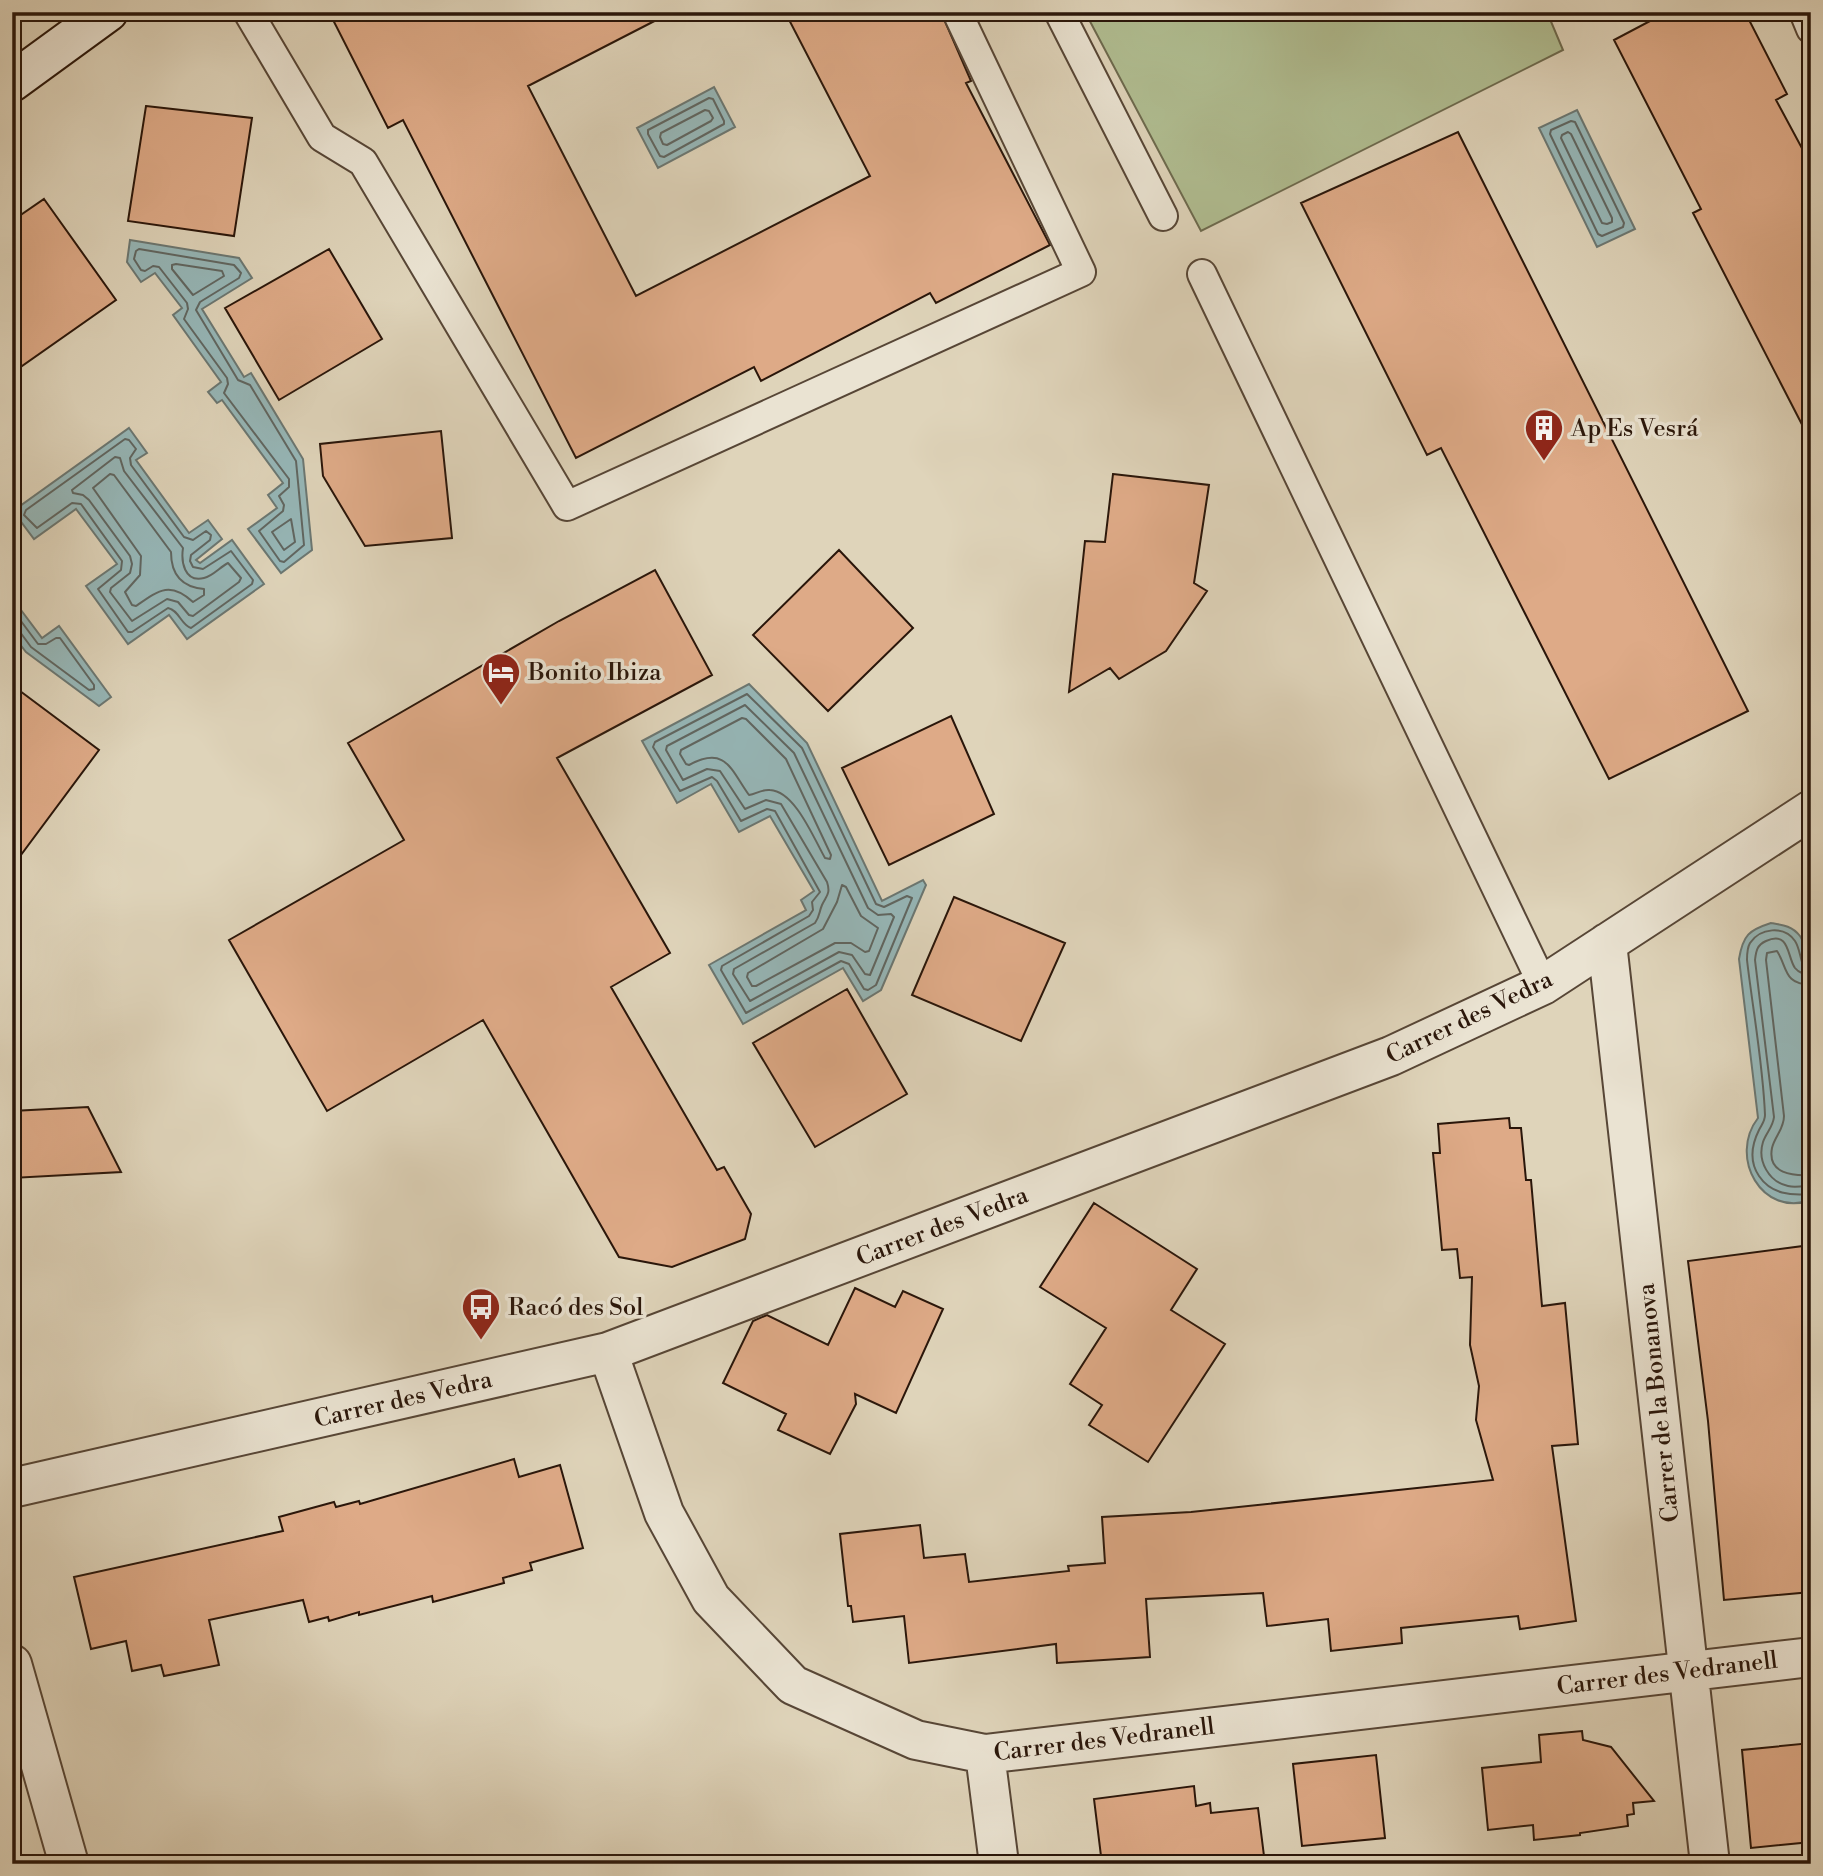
<svg xmlns="http://www.w3.org/2000/svg" width="1823" height="1876" viewBox="0 0 1823 1876" font-family="'Libre Bodoni',serif">
<style>
.green{fill:#b0bd91;stroke:#6d6a4e;stroke-width:2}
.water{fill:#96b7b8;stroke:#6b7772;stroke-width:2}
.lines{fill:none;stroke-linecap:round;stroke-linejoin:round}
.shore{stroke:#606661;stroke-width:2}
.building{fill:#deaa87;stroke:#2a160a;stroke-width:2}
.lane-casing{stroke:#574636;stroke-width:32}
.street-casing{stroke:#574636;stroke-width:42}
.secondary-casing{stroke:#2a160a;stroke-width:42}
.lane{stroke:#eae3d2;stroke-width:28}
.street{stroke:#eae3d2;stroke-width:38}
.secondary{stroke:#eae3d2;stroke-width:38}
.labels{text-anchor:middle;stroke-width:7;stroke-linejoin:round;paint-order:stroke}
.poi-label{font-size:24px;fill:#2a160a;stroke:#eae3d2;text-anchor:start}
.street-label{font-size:24px;fill:#2a160a;stroke:#eae3d2}
</style>
<rect width="100%" height="100%" fill="#dfd4ba"/>
<filter id="stains"><feTurbulence type="fractalNoise" baseFrequency=".00286" numOctaves="4"/><feColorMatrix values="0 0 0 0 .2 0 0 0 0 .09 0 0 0 0 .02 0 0 0 .5 -.17"/></filter>
<radialGradient id="worn" r=".72"><stop offset=".6" stop-color="#630" stop-opacity="0"/><stop offset="1" stop-color="#630" stop-opacity=".3"/></radialGradient>
<path class="green" d="M1085,12H1547L1563,50L1201,231Z"/>
<path class="water" d="M714,87L735,127L658,168L637,128Z
M1577,110L1635,229L1597,247L1539,128Z
M130,240L239,258L252,278L202,309L244,377L251,373L303,459L312,550L281,573L248,529L277,508L268,495L283,483L222,400L217,403L208,392L221,382L173,315L182,308L155,273L141,282L127,262Z
M129,428L147,453L136,460L189,533L208,520L222,539L196,560L200,563L232,540L264,584L187,639L169,615L128,644L86,586L117,564L76,509L34,539L13,511Z
M12,598L42,638L59,626L111,697L99,706L26,652L12,634Z
M749,684L807,743L882,901L923,880L926,885L881,990L863,1001L843,968L743,1024L709,965L806,910L801,900L814,891L770,816L739,832L711,784L677,803L642,741Z
M1771,923C1783,925 1792,926 1800,936C1818,960 1811,1158 1811,1200C1762,1218 1728,1157 1758,1118L1739,959C1743,935 1749,930 1771,923Z"/>
<g class="lines">
<path class="shore" d="M709,98L713,99L724,121V124L664,157L660,156L648,134V130Z
M705,110L709,111L713,118L711,121L667,145L663,144L660,137L661,133Z
M1571,121L1575,122L1624,223L1623,227L1602,236L1598,234L1550,134L1551,130Z
M1568,132L1571,134L1612,218V222L1607,224L1602,223L1561,138L1562,135Z
M139,249L234,265L241,273L239,278L200,302L196,310L238,380L250,385L296,461L304,545L284,562L280,561L259,531L283,511L284,505L279,496L289,487V479L224,393L228,384L227,378L184,319L188,309L187,303L159,267L153,266L145,271L141,270L134,259L136,251Z
M176,264L222,271L224,276L193,295L172,269V265Z
M125,439L129,440L136,449L130,458L131,465L184,537L193,540L206,531L211,535L210,540L191,555L190,561L193,567L203,569L231,551L253,580L252,584L191,628C181,625 179,610 168,608L132,632H128L98,589L121,570L122,561L81,504L72,503L37,528L24,515L26,510Z
M115,457L120,458L124,471L183,548C181,561 184,583 204,578C213,576 220,567 228,563L241,578L239,582L193,616L189,615L178,602L167,599L132,621L110,592L111,588L130,573L132,564L130,556L89,500L83,495L73,493L72,490Z
M110,474L114,475L171,552C171,574 181,587 204,589V595L193,602C170,581 159,590 136,606L132,605L125,592L140,575L141,556L93,488Z
M291,519L295,542L284,550L272,532Z
M12,609L38,644H46L56,638H60L94,685V689L89,690L31,647L20,632L12,630
M747,694L802,748L876,904L884,907L907,896L912,898L876,985L868,990L864,989L849,964L841,961L746,1013L721,970L722,966L809,916L813,910L812,902L820,892L775,811L767,809L741,821L717,781L712,777L680,791L653,747L655,742Z
M745,705L794,753L868,908L878,915L891,914L894,917L870,975L865,974L852,955L839,952L750,1001L733,974L734,969L815,923C820,916 819,912 822,905C826,896 831,894 827,882L781,804L766,800L745,809L720,771L707,769L683,780L666,750L667,746Z
M742,718L746,719L786,759L831,855L830,859L825,858C814,839 795,791 770,790C762,789 756,794 749,795C731,770 726,745 689,765L686,764L680,754L681,750Z
M842,885L846,887L861,916L878,928L869,951L865,952L851,943H835L756,986H752L747,977L748,973L823,929L837,902Z
M1811,966L1802,962C1800,956 1799,947 1795,941C1784,925 1760,928 1750,943C1747,948 1747,954 1747,960C1753,1011 1763,1064 1765,1115C1765,1121 1762,1124 1759,1130C1752,1144 1749,1161 1759,1176C1771,1194 1791,1196 1811,1194
M1811,975C1804,974 1799,973 1795,968C1787,957 1790,930 1766,941C1757,945 1756,951 1755,960L1774,1117C1773,1127 1766,1133 1763,1142C1757,1161 1769,1182 1788,1186C1796,1188 1803,1186 1811,1185
M1811,985C1783,984 1788,968 1777,951L1767,953L1766,960L1784,1116C1784,1129 1775,1136 1772,1148C1767,1174 1793,1176 1811,1175"/>
</g>
<path class="building" d="M329,12H672L528,86L636,296L870,176L785,12H941L971,81L966,83L1050,245L936,303L930,293L761,381L754,367L576,458L403,120L388,128Z
M1667,12H1745L1787,94L1776,100L1811,165V442L1693,213L1701,209L1614,40Z
M146,106L252,118L234,236L128,221Z
M1458,132L1748,711L1609,779L1441,448L1427,455L1301,203Z
M44,199L116,300L12,373V221Z
M329,249L382,339L279,400L225,308Z
M441,431L452,538L365,546L323,476L320,444Z
M1113,474L1209,485L1194,583L1207,591L1166,651L1119,679L1110,668L1069,692L1085,541L1105,542Z
M839,550L913,628L828,711L753,635Z
M655,570L712,675L557,758L670,953L611,987L717,1170L724,1167L751,1214L745,1239L672,1267L619,1257L483,1020L327,1111L229,940L404,840L348,743L559,621Z
M12,685L99,750L12,867Z
M951,716L994,814L889,865L842,768Z
M954,897L1065,943L1021,1041L912,995Z
M847,989L907,1094L815,1147L753,1043Z
M88,1107L121,1172L12,1178V1111Z
M1509,1118L1510,1128H1521L1526,1180H1531L1542,1306L1565,1303L1578,1444L1552,1446L1576,1621L1520,1629L1518,1616L1401,1628L1402,1643L1331,1651L1328,1619L1267,1626L1263,1593L1146,1599L1150,1657L1057,1663L1056,1644L909,1663L904,1616L853,1622L851,1606H848L840,1534L920,1525L924,1558L965,1554L969,1582L1069,1571L1068,1566L1105,1563L1102,1517L1191,1512L1493,1480L1476,1420L1479,1386L1470,1345L1472,1277L1460,1278L1457,1249L1442,1250L1433,1153H1440L1438,1124Z
M1094,1203L1197,1269L1171,1310L1225,1344L1148,1462L1089,1425L1102,1405L1070,1384L1106,1328L1040,1287Z
M1811,1245V1592L1724,1600L1708,1421L1688,1261Z
M855,1288L895,1307L903,1291L943,1309L896,1413L855,1394L856,1404L830,1454L778,1430L786,1414L723,1383L753,1321L767,1315L828,1345Z
M514,1459L519,1477L560,1465L583,1548L530,1563L532,1570L503,1578L504,1583L433,1602L432,1596L359,1615V1612L329,1621L328,1617L309,1622L303,1600L209,1620L219,1665L164,1676L161,1665L132,1671L126,1641L91,1649L74,1577L283,1531L279,1517L334,1502L336,1507L359,1501L360,1504Z
M1582,1731L1583,1740L1611,1747L1654,1801L1633,1803L1634,1814L1627,1815L1628,1826L1580,1833V1835L1534,1840L1533,1825L1488,1830L1482,1768L1541,1762L1539,1735Z
M1811,1743V1842L1751,1848L1742,1750Z
M1376,1755L1385,1838L1302,1846L1293,1764Z
M1194,1786L1196,1806L1210,1803L1211,1813L1258,1808L1265,1864H1102L1094,1799Z"/>
<g class="lines">
<g class="lane-casing">
<path id="lane" d="M248,12L322,137L363,162L567,506L1081,272L957,12
M1059,12L1163,216
M1804,12L1811,29
M1202,274L1543,985"/>
</g>
<g class="street-casing">
<path id="street" d="M1607,943L1710,1864
M608,1352L664,1513L711,1599L793,1685L916,1740L985,1754L1811,1657
M12,1488L608,1352L1391,1056L1543,985L1811,810
M12,1664L69,1864
M985,1754L999,1864"/>
</g>
<g class="secondary-casing">
<path id="secondary" d="M12,82L108,12"/>
</g>
<use href="#lane" class="lane"/>
<use href="#street" class="street"/>
<use href="#secondary" class="secondary"/>
</g>
<defs>
<g id="building-pin" transform="scale(2.0125)"><path d="M0 17L-7.5 6A9.5 9.5 0 1 1 7.5 6Z" fill="#8f2418" stroke="#eae3d2"/><path d="M-4-6H4V6H1V3H-1V6H-4ZM-2.5-4.3h1.7v1.8h-1.7ZM.8-4.3h1.7v1.8H.8ZM-2.5-1h1.7V.8h-1.7ZM.8-1h1.7V.8H.8Z" fill="#fff"/></g>
<g id="hotel-pin" transform="scale(2.0125)"><path d="M0 17L-7.5 6A9.5 9.5 0 1 1 7.5 6Z" fill="#8f2418" stroke="#eae3d2"/><path d="M-6-4.5h1.5V1H6V5H4.5V3h-9V5H-6ZM-4 0a1.8 1.8 0 1 1 3.6 0ZM.5 0V-2.5h3Q6-2.5 6 0Z" fill="#fff"/></g>
<g id="bus-pin" transform="scale(2.0125)"><path d="M0 17L-7.5 6A9.5 9.5 0 1 1 7.5 6Z" fill="#8f2418" stroke="#eae3d2"/><path d="M-5-6H5V4H4V6H2V4H-2V6H-4V4H-5ZM-3.5-4V0h7V-4ZM-3.5 1.2v1.5H-2V1.2ZM2 1.2v1.5H3.5V1.2Z" fill="#fff"/></g>
</defs>
<g fill-rule="evenodd">
<use href="#building-pin" x="1544" y="428"/>
<use href="#hotel-pin" x="501" y="672"/>
<use href="#bus-pin" x="481" y="1307"/>
</g>
<g class="labels">
<g class="poi-label">
<text x="1571" y="436">Ap Es Vesrá</text>
<text x="528" y="680">Bonito Ibiza</text>
<text x="508" y="1315">Racó des Sol</text>
</g>
<g class="street-label">
<text transform="translate(1469 1017) rotate(-26)" y="8">Carrer des Vedra</text>
<text transform="translate(942 1226) rotate(-21)" y="8">Carrer des Vedra</text>
<text transform="translate(403 1399) rotate(-13)" y="8">Carrer des Vedra</text>
<text transform="translate(1658 1403) rotate(-96)" y="8">Carrer de la Bonanova</text>
<text transform="translate(1667 1673) rotate(-7)" y="8">Carrer des Vedranell</text>
<text transform="translate(1104 1739) rotate(-7)" y="8">Carrer des Vedranell</text>
</g>
</g>
<rect width="1823" height="1876" fill="none" stroke="#dfd4ba" stroke-width="42"/>
<rect x="14" y="14" width="1795" height="1848" fill="none" stroke="#2a160a" stroke-width="3.5"/>
<rect x="21" y="21" width="1781" height="1834" fill="none" stroke="#2a160a" stroke-width="2"/>
<rect width="100%" height="100%" filter="url(#stains)"/>
<rect width="100%" height="100%" fill="url(#worn)"/>
</svg>
